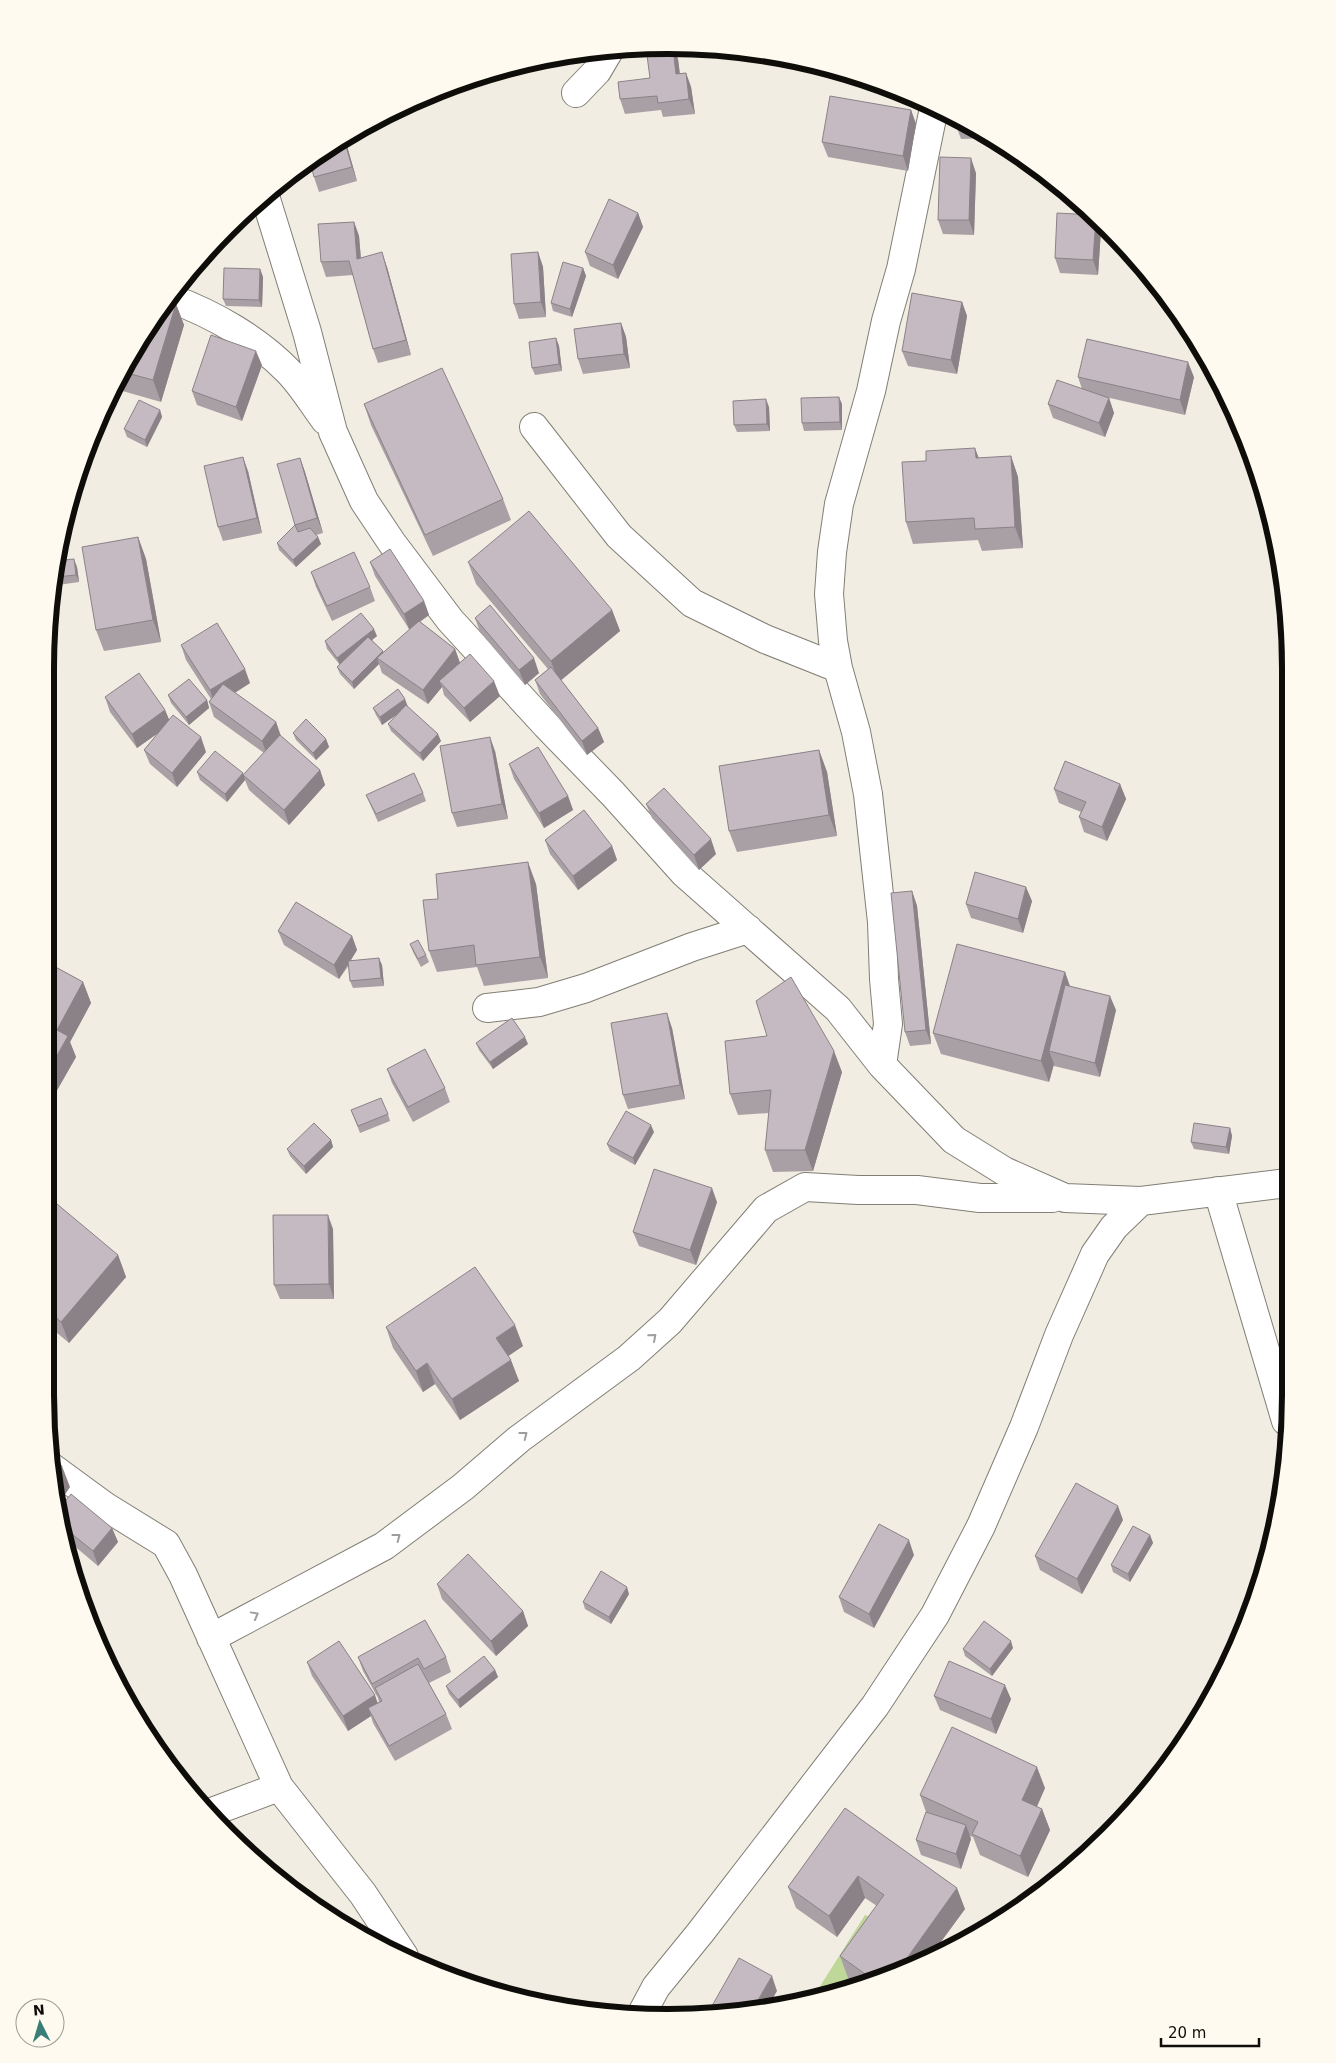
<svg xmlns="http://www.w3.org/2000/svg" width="1336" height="2063" viewBox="0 0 1336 2063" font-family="'DejaVu Sans',sans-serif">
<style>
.green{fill:#bfd799}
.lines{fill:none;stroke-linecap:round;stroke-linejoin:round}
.street-casing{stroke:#827e75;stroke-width:30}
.street{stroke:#fff;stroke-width:28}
.wall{fill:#a9a0a6}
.shaded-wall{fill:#8a8287}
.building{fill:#c5bac1;stroke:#8a8287}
.oneway{stroke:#9f9e9d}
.rim{fill:none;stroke:#0f0d0a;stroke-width:6}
</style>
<rect width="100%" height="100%" fill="#f1ede2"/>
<path class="green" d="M865,1915L947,1949C905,1971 859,1993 812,1999Z"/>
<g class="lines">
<g class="street-casing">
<path id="street" d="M576,93L597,71L610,49
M265,196L307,332L333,432L364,501L392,543L450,620L546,725L613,794L684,873L838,1009L882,1065L954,1140L1004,1171L1065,1198L1141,1201L1287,1183
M172,299C213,314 257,339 288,371C302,385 313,404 325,420
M534,427L619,536L692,603L765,639L838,668
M487,1008L539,1002L586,988L692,947L748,929
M882,1065L888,1024L884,979L882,922L868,794L856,732L838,668L833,641L829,594L832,552L839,504L871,391L886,321L901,269L934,108
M1218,1191L1286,1421
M50,1466L106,1507L166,1544L183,1575L279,1787L363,1894L404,1956
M211,1638L384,1546L463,1487L519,1439L629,1358L670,1321L766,1209L805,1187L858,1190H917L980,1198H1053
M209,1813L279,1787
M641,2015L656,1987L700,1933L875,1706L935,1615L981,1526L1024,1427L1059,1335L1095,1254L1114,1227L1141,1201"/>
</g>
<use href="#street" class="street"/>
</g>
<path class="wall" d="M678,59L680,73H686L691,87L695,114L663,117L661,110L625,114L620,99Z
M911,110L916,124L908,171L828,157L822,142Z
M955,118L979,128L992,138L961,139L956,125Z
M345,139L357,181L319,192L314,177L310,161Z
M976,173L974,235L943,234L938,220Z
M638,213L643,227L618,279L590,266L585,252Z
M354,222L359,236L361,258L387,267L411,355L378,363L373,349L353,275L326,277L321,262Z
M1101,230L1098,275L1060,273L1055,258Z
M538,252L543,267L546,317L519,319L514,304Z
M583,268L586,276L572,317L553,311L551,303Z
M260,269L263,277L262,307L226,306L223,299Z
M170,302L176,304L184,325L161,402L112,388Z
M962,302L967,316L957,374L908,366L902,351Z
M621,323L626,337L630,368L583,374L578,359Z
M556,338L559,346L562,371L535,375L532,368Z
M262,365L242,421L197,405L192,391Z
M1078,377H1194L1185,415L1101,396L1109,398L1114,413L1105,437L1053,418L1048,404L1082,389Z
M364,404L503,499L511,520L433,556L371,425Z
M842,404V430L804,431L802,423Z
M769,407L770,431L737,432L734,425Z
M160,410L162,417L147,447L127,437L124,429Z
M1011,456L1018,477L1023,548L982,551L978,540L913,544L906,522L979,458Z
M300,458L305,472L323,533L316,535L318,537L321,544L296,567L279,550L277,543L295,525Z
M248,471L262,533L223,541L218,527Z
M138,537L146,559L161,642L104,651L96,630Z
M370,562L424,601L429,615L420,622L455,649L460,663L500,696L470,722L444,695L442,687L428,704L382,673L379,664L354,689L340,674L337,667L340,665L327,649L325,641L377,636L372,640L383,653L417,624L409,629L375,576Z
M468,562L612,610L620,631L561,680L598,728L604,742L587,755L540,694L535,680L548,669L476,584Z
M77,567L79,582L58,585L56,577Z
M311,572L370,587L375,601L332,621L316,587Z
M475,618L539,673L525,685L480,632Z
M181,645L250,683L235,693L276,722L281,736L320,770L325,785L289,825L249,790L243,775L264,753L214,717L209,702L211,699L186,660Z
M168,695L207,700L209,708L189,725L171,703Z
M105,697L165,710L169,720L206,752L177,787L150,764L144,750L159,732L137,748L110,712Z
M408,707L441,741L423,761L391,731L388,724L397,714L382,725L376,715L373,708Z
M293,733L326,739L329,747L316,760L296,740Z
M819,750L827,772L837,836L737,852L729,831Z
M495,751L508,819L457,827L452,813Z
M509,764L568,796L573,810L544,828L514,779Z
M197,772L243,773L245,780L227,802L200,780Z
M1120,784L1126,799L1107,841L1084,832L1079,817L1081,812L1059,803L1054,789Z
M423,793L426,801L378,822L366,795Z
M646,804L716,854L699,870L652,818Z
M545,840L612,846L617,860L578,890L550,854Z
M536,884L548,978L484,986L477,967L437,972L429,951L438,899Z
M912,891L917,906L931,1044L910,1046L905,1032Z
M1032,901L1023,933L971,918L966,904Z
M278,931L352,936L357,950L351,960L382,965L384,986L353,988L350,981L349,965L339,979L284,945Z
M410,944L426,955L429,962L421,967L413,952Z
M50,964L83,982L91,1003L70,1042L76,1057L56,1092L50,1089Z
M1065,972L1070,986L1116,1010L1100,1077L1054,1066V1064L1049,1082L941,1054L933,1033Z
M672,1028L685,1099L628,1109L623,1095Z
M476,1043L528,1044L493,1069L479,1050Z
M387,1069L445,1088L450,1102L413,1122L392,1083Z
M842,1072L813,1171L773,1172L765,1150L769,1113L738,1115L730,1094Z
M351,1110L388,1114L390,1121L360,1133Z
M1230,1128L1232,1136L1229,1154L1194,1149L1191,1142Z
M654,1132L635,1165L610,1151L607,1144Z
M331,1140L333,1147L306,1174L290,1156L287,1149Z
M717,1202L696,1265L639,1246L633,1232Z
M50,1211L118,1255L126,1277L69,1343L50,1327Z
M333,1229L334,1299H280L274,1285Z
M386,1327L523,1346L508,1356L519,1381L460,1420L435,1384L423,1392L393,1348Z
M58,1510L112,1528L118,1542L98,1566L65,1538Z
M1123,1520L1082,1594L1040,1570L1035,1556Z
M1150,1535L1153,1543L1130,1582L1113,1572L1111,1565Z
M914,1555L874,1628L844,1612L839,1597Z
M437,1584L523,1611L528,1626L496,1656L442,1599Z
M629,1594L611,1624L585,1609L583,1602Z
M1013,1648L992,1676L965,1656L963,1649Z
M358,1657H446L451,1672L429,1683L446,1714L452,1729L395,1761L373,1723L371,1716L348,1731L312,1676L307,1662L377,1703L379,1702L378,1698L363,1671Z
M495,1670L498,1677L460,1708L449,1694L446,1686Z
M934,1696L1011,1699L996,1734L940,1710Z
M1045,1788L1037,1807L1042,1809L1050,1830L1028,1877L980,1855L973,1837L970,1836L971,1839L961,1869L921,1855L916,1840L926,1812L920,1795Z
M845,1808L965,1909L929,1958L907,1970L860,1986L848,1978L840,1956L877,1906L865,1898L837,1937L796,1908L788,1887Z"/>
<path class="shaded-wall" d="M673,48H674L678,59L681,88L676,74Z
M686,73L691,87L695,114L689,99Z
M911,110L916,124L908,171L903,156Z
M344,139H345L357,181L352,167Z
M971,158L976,173L974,235L969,220Z
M638,213L643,227L618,279L613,265Z
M1096,218L1098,220L1101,230L1098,275L1093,260Z
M354,222L359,236L362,274L357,259Z
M382,252L387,267L411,355L406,340Z
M538,252L543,267L546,317L541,302Z
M583,268L586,276L572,317L570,309Z
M260,269L263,277L262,307L259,300Z
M962,302L967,316L957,374L951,360Z
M176,304L184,325L161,402L153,380Z
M621,323L626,337L630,368L624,354Z
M556,338L559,346L562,371L559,364Z
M256,351L262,365L242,421L236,407Z
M1188,362L1194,377L1185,415L1180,400Z
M839,397L842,404V430L840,422Z
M1109,398L1114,413L1105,437L1099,423Z
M766,399L769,407L770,431L767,424Z
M160,410L162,417L147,447L145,440Z
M975,448L983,469L976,458Z
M1011,456L1018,477L1023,548L1015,527Z
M243,457L248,471L262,533L257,518Z
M300,458L305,472L323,533L317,518Z
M138,537L146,559L161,642L153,620Z
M318,537L321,544L296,567L293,560Z
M74,559L77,567L79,582L76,575Z
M424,601L429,615L409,629L404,614Z
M612,610L620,631L559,682L551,661Z
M374,629L377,636L340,665L337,658Z
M455,649L460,663L439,681L442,687L428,704L423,690Z
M383,651L385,658H377L379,664L354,689L352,682Z
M534,658L539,673L525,685L519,670Z
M245,669L250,683L215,705L210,690Z
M494,681L500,696L470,722L464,708Z
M405,699L408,707L382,725L380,717Z
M207,700L209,708L189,725L186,717Z
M165,710L171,724L137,748L132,734Z
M276,722L281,737L267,755L262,741Z
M598,728L604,742L587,755L582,741Z
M438,734L441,741L423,761L420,753Z
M201,737L206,752L177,787L172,773Z
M490,737L495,751L508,819L502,804Z
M326,739L329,747L316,760L313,753Z
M819,750L827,772L837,836L829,815Z
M320,770L325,785L289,825L284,810Z
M243,773L245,780L227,802L225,794Z
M1120,784L1126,799L1107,841L1102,827Z
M568,796L573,810L544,828L539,813Z
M711,839L716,854L699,870L694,855Z
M612,846L617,860L578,890L573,876Z
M528,862L536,884L548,978L540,957Z
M1026,887L1032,901L1023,933L1018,919Z
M912,891L917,906L931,1044L926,1030Z
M352,936L357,950L339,979L334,965Z
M379,958L382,965L384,986L381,978Z
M1065,972L1072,993L1049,1051L1054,1064L1049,1082L1041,1061Z
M83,982L91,1003L70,1042L76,1057L56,1092L50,1075V1068L57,1030Z
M1110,996L1116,1010L1100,1077L1095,1063Z
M667,1013L672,1028L685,1099L680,1085Z
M525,1037L528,1044L493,1069L490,1062Z
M834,1051L842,1072L813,1171L805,1150Z
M651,1125L654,1132L635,1165L633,1158Z
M1230,1128L1232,1136L1229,1154L1226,1147Z
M331,1140L333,1147L306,1174L304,1166Z
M712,1188L717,1202L696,1265L690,1250Z
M328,1215L333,1229L334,1299L329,1284Z
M118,1255L126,1277L69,1343L61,1322Z
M515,1325L523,1346L504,1359L496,1338Z
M511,1360L519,1381L460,1420L452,1399Z
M427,1363L435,1384L423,1392L416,1371Z
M62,1466L70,1487L57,1507L52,1482Z
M1118,1506L1123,1520L1082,1594L1077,1579Z
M112,1528L118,1542L98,1566L93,1551Z
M1150,1535L1153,1543L1130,1582L1128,1574Z
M909,1540L914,1555L874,1628L869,1614Z
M627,1587L629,1594L611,1624L609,1617Z
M523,1611L528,1626L496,1656L491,1641Z
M1011,1641L1013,1648L992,1676L990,1669Z
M495,1670L498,1677L460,1708L458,1700Z
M1005,1685L1011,1699L996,1734L991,1719Z
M375,1695L380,1710L368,1708L371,1716L348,1731L343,1716Z
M1037,1767L1045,1788L1030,1821L1022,1800Z
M1042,1809L1050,1830L1028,1877L1020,1856Z
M966,1825L971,1839L961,1869L956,1854Z
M858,1876L865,1898L837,1937L829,1916Z
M957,1888L965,1909L929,1958L907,1970L895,1975Z
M772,1976L777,1991L769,2005L754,2007Z"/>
<path class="building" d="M650,47L673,48L676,74L686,73L689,99L658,103L657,96L620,99L618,82L650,78L646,48Z
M830,96L911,110L903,156L822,142Z
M955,118L970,124L956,125Z
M344,139L352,167L314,177L310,161Z
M940,157L971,158L969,220H938Z
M609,199L638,213L613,265L585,252Z
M1057,213L1094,215L1096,218L1093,260L1055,258Z
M354,222L357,259L382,252L406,340L373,349L349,261L321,262L318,224Z
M538,252L541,302L514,304L511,254Z
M563,262L583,268L570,309L551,303Z
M224,268L260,269L259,300L223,299Z
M912,293L962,302L951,360L902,351Z
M170,302L176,304L153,380L123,372Z
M621,323L624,354L578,359L574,329Z
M211,335L256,351L236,407L192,391Z
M556,338L559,364L532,368L529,342Z
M1087,339L1188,362L1180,400L1078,377Z
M442,368L503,499L425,535L364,404Z
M1057,380L1109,398L1099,423L1048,404Z
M839,397L840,422L802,423L801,398Z
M766,399L767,424L734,425L733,401Z
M139,400L160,410L145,440L124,429Z
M975,448L976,458L1011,456L1015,527L975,529L974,518L906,522L902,462L926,461V451Z
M243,457L257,518L218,527L204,466Z
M300,458L317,518L295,525L277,464Z
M529,511L612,610L551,661L468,562Z
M295,525L298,532L310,528L318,537L293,560L277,543Z
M138,537L153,620L96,630L82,547Z
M390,549L424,601L404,614L370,562Z
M354,552L370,587L327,606L311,572Z
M74,559L76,575L56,577L55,565V561Z
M490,605L534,658L519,670L475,618Z
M361,613L374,629L337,658L325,641Z
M419,621L455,649L423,690L377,658Z
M217,623L245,669L210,690L181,645Z
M368,637L383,651L352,682L337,667Z
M470,654L494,681L464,708L439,681Z
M551,667L598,728L582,741L535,680Z
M139,673L165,710L132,734L105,697Z
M189,679L207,700L186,717L168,695Z
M223,684L276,722L262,741L209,702Z
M398,689L405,699L380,717L373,708Z
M406,705L438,734L420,753L388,724Z
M173,715L201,737L172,773L144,750Z
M306,719L326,739L313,753L293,733Z
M280,735L320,770L284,810L243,775Z
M490,737L502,804L452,813L440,746Z
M538,747L568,796L539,813L509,764Z
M819,750L829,815L729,831L719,766Z
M215,751L243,773L225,794L197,772Z
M1065,761L1120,784L1102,827L1079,817L1086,802L1054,789Z
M414,773L423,793L376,814L366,795Z
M664,788L711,839L694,855L646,804Z
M584,810L612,846L573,876L545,840Z
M528,862L540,957L476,965L474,945L429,951L423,900L438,899L436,874Z
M975,872L1026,887L1018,919L966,904Z
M912,891L926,1030L905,1032L891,893Z
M296,902L352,936L334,965L278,931Z
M418,940L426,955L418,959L410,944Z
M957,944L1065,972L1041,1061L933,1033Z
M379,958L381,978L350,981L348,961Z
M50,964L83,982L57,1030L68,1036L50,1068Z
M791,977L834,1051L805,1150H765L771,1090L730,1094L725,1041L767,1036L756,1001Z
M1065,985L1110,996L1095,1063L1049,1051Z
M667,1013L680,1085L623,1095L611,1023Z
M512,1018L525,1037L490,1062L476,1043Z
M425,1049L445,1088L408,1107L387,1069Z
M381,1098L388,1114L358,1126L351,1110Z
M626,1111L651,1125L633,1158L607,1144Z
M314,1123L331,1140L304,1166L287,1149Z
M1194,1123L1230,1128L1226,1147L1191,1142Z
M654,1169L712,1188L690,1250L633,1232Z
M57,1204L118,1255L61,1322L50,1312V1211Z
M273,1215H328L329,1284L274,1285Z
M475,1267L515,1325L496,1338L511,1360L452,1399L427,1363L416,1371L386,1327Z
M50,1459L62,1466L52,1482L50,1477Z
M1076,1483L1118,1506L1077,1579L1035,1556Z
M71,1494L112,1528L93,1551L62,1526L58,1510Z
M879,1524L909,1540L869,1614L839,1597Z
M1133,1526L1150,1535L1128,1574L1111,1565Z
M468,1554L523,1611L491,1641L437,1584Z
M601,1571L627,1587L609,1617L583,1602Z
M425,1620L446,1657L424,1669L418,1658L372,1684L358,1657Z
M984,1621L1011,1641L990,1669L963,1649Z
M339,1641L375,1695L343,1716L307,1662Z
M484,1656L495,1670L458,1700L446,1686Z
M949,1661L1005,1685L991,1719L934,1696Z
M418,1664L446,1714L389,1746L368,1708L382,1701L375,1688Z
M952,1727L1037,1767L1022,1800L1042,1809L1020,1856L972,1834L978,1822L920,1795Z
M845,1808L957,1888L895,1975L875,1981L840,1956L884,1895L858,1876L829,1916L788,1887Z
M926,1812L966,1825L956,1854L916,1840Z
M739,1958L772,1976L754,2007L708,2013Z"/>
<defs><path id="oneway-chevron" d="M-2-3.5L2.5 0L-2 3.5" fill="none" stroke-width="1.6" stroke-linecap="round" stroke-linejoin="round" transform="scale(1.25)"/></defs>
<g class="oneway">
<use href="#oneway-chevron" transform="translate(653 1337) rotate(-41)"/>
<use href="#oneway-chevron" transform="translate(524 1435) rotate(-38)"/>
<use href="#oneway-chevron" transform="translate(397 1537) rotate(-37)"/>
<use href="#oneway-chevron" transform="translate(255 1615) rotate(-29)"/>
</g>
<path d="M0 0H1336V2063H0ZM668 54H668A614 614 0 0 1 1282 668V1395A614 614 0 0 1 668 2009H668A614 614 0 0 1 54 1395V668A614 614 0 0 1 668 54Z" fill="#fefaef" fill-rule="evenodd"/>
<path class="rim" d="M668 54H668A614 614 0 0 1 1282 668V1395A614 614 0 0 1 668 2009H668A614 614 0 0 1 54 1395V668A614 614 0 0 1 668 54Z"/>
<g transform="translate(40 2023) rotate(355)"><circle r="24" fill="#fefaef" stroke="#9e9b93"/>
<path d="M0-4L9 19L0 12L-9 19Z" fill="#397f77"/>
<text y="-8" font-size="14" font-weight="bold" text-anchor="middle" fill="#0f0d0a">N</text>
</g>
<path d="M1161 2038v8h98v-8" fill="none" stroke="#0f0d0a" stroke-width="2.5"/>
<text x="1168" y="2038" font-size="15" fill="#0f0d0a" stroke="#fefaef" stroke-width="4" paint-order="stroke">20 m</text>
</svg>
